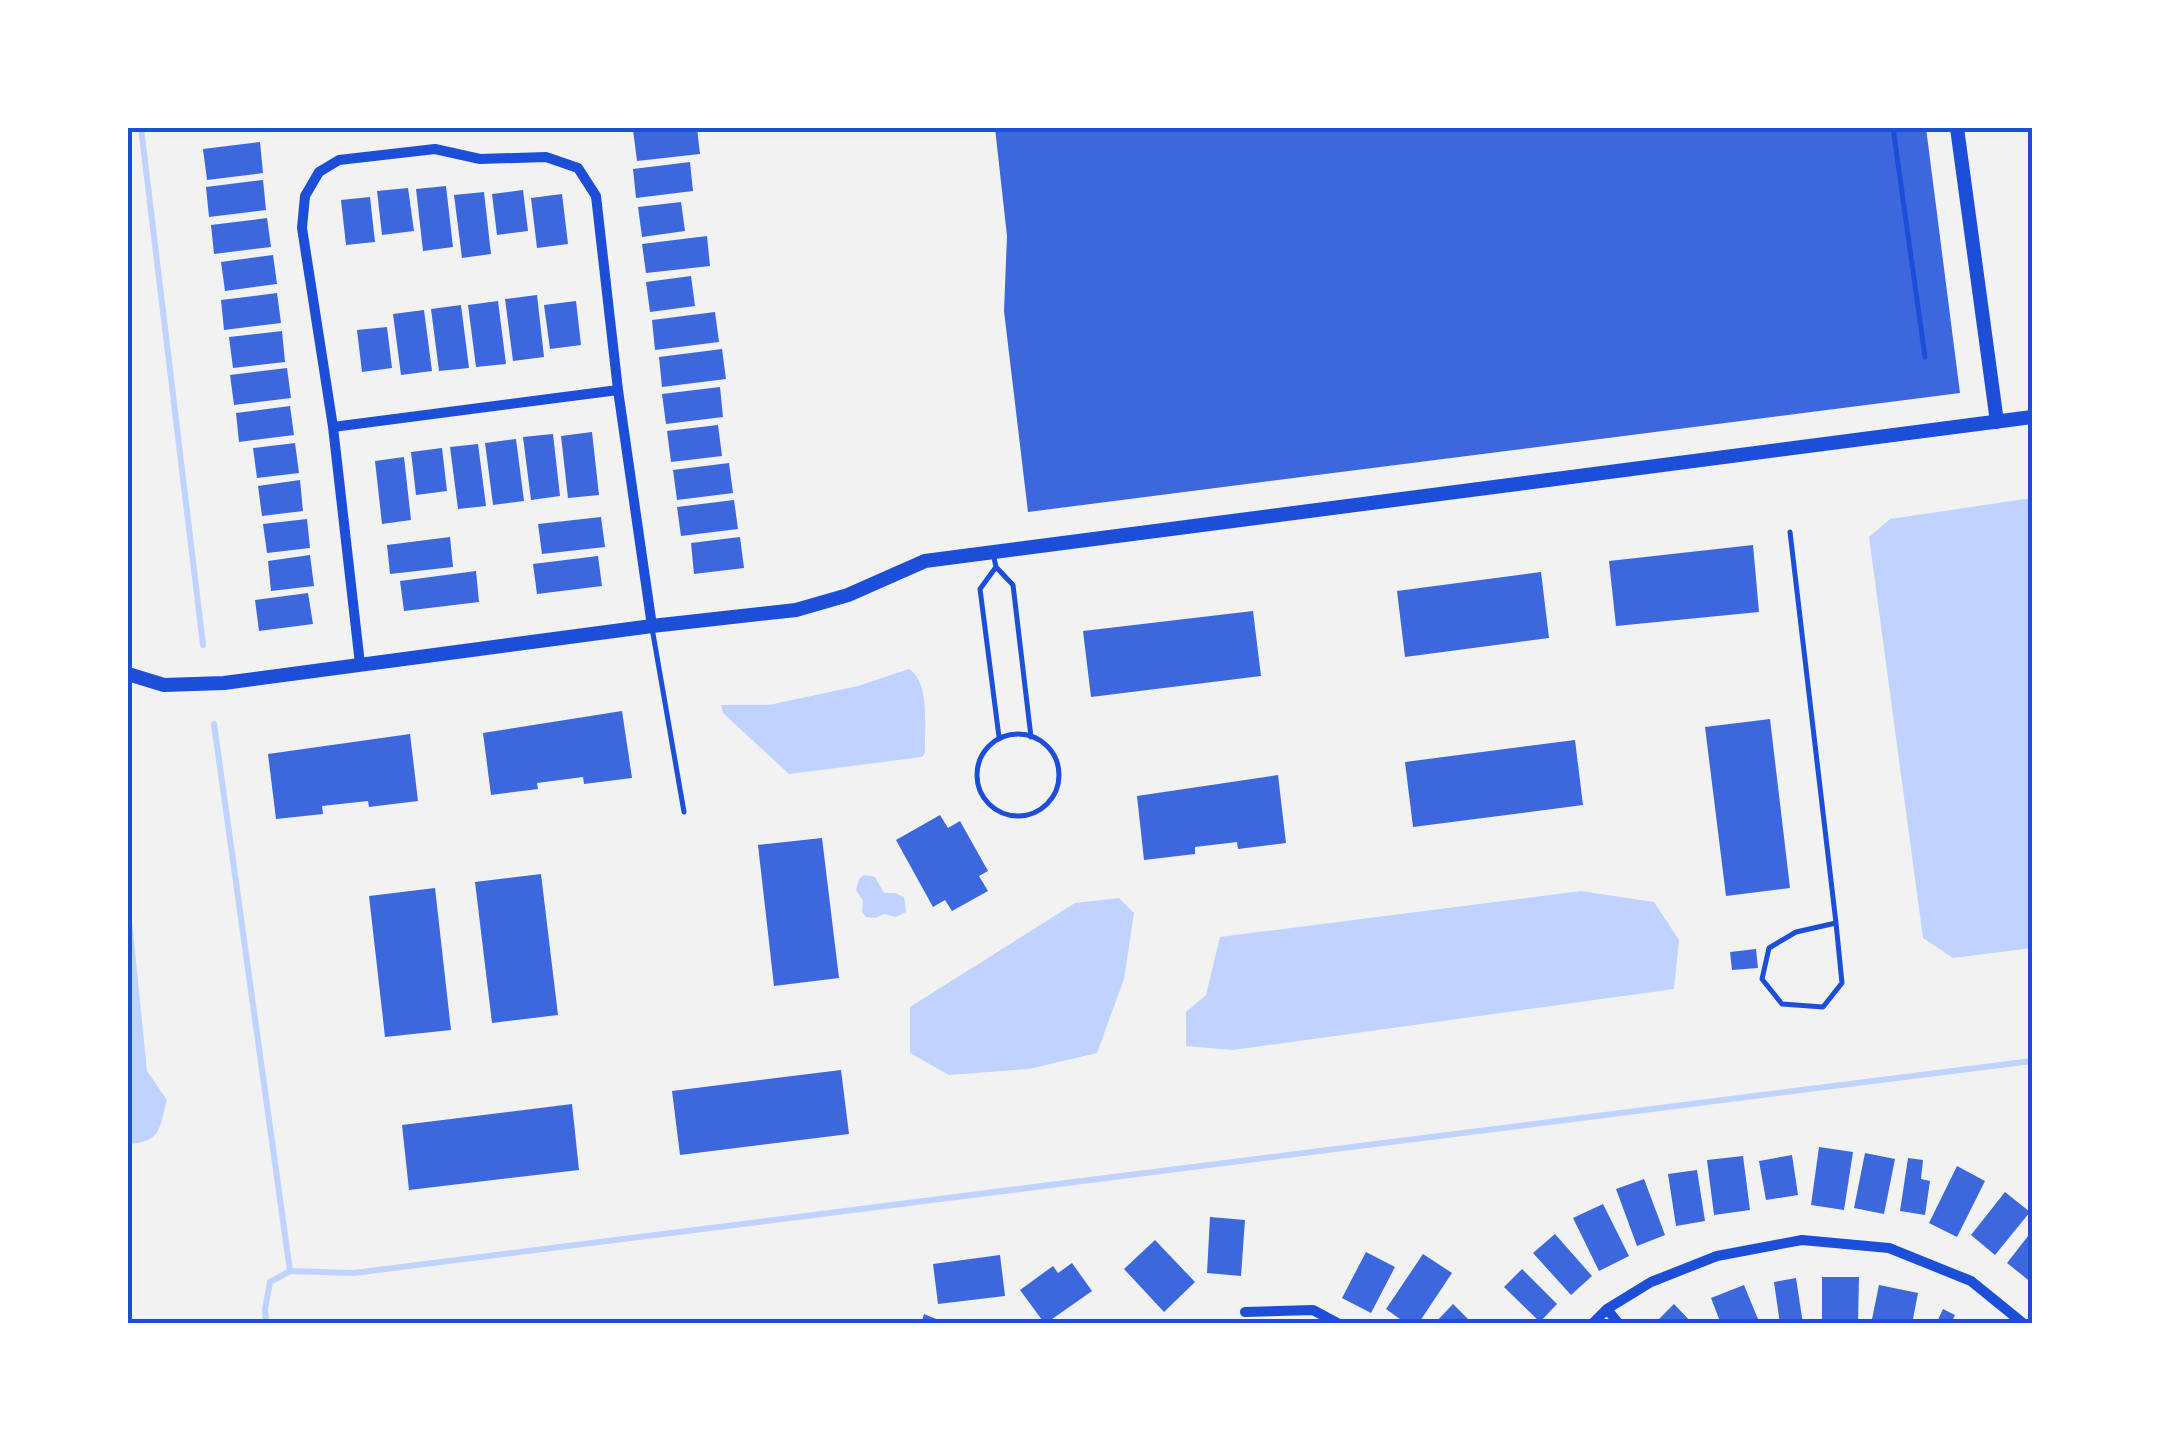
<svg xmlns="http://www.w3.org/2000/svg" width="2160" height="1451" viewBox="0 0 2160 1451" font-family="Arial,sans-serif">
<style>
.water{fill:#bfd3fe}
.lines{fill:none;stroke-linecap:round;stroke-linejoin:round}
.stream{stroke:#bfd3fe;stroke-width:6}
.building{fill:#3d67dc}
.service{stroke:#1d4ed8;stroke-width:5}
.minor{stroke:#1d4ed8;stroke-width:10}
.tertiary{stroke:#1d4ed8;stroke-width:14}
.neatline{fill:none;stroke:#1d4ed8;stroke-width:4}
</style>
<rect width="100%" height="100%" fill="#f2f2f2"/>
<path class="water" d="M2032,498V948L1953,958L1923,938L1869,537L1890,519Z
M909,669C931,683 924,730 925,753L922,757L789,774L723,713L721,705H769L858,686Z
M864,875L875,877L884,893H895L904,897L906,912L896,917L884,914L875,918L866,917L862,912L863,901L856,890L859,879Z
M128,881L147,1071L167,1100C159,1128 162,1142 128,1144Z
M1581,891L1654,902L1679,940L1674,989L1233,1050L1186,1046V1012L1206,995L1220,937Z
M1119,898L1134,913L1124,979L1097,1053L1029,1069L949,1075L910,1053V1007L1075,903Z"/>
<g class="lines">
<path class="stream" d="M141,128L203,645
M214,724L290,1271
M266,1324L265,1309L270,1282L290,1271L354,1273L2032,1061"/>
</g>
<path class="building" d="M658,128H697L700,154L637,161L633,130Z
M995,128H1926L1960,393L1028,512L1004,311L1007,236Z
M260,142L263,173L207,180L203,149Z
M690,162L693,191L636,198L633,169Z
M263,180L266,210L209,217L206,187Z
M446,186L453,247L423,251L416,189Z
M408,188L414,231L382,235L377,191Z
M523,190L528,231L497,235L492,194Z
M484,192L491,254L462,258L454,195Z
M562,194L568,244L537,248L531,198Z
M370,197L375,242L346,245L341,200Z
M681,202L685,231L642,237L638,207Z
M267,218L271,247L214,254L211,225Z
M707,236L710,266L646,273L642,244Z
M273,255L277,284L225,291L221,262Z
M691,276L695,306L650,312L646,282Z
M277,293L281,323L224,330L221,300Z
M537,295L544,357L513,361L505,299Z
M498,301L506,364L476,367L468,305Z
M576,301L581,345L550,349L544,305Z
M461,305L469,368L439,371L431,309Z
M424,310L432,371L401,375L393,314Z
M715,312L719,342L655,350L652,320Z
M387,327L392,368L362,372L357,330Z
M282,331L285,362L233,368L229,337Z
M722,349L726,379L662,387L659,357Z
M287,368L291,398L234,405L230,375Z
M720,387L723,417L666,424L662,394Z
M290,406L294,435L239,442L236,413Z
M718,425L722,456L671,462L667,431Z
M592,432L599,495L568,498L561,436Z
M553,434L560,496L531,500L523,437Z
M516,439L524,501L493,505L485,443Z
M295,443L299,473L257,478L253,448Z
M478,444L486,506L458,509L450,447Z
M442,448L447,491L416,495L411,452Z
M404,457L411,520L382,524L375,461Z
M729,463L733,493L677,500L673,470Z
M300,480L303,511L262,516L258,486Z
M734,500L738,529L681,536L677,507Z
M601,517L605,547L542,554L538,524Z
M307,519L310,548L267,553L263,524Z
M450,537L453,567L390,574L387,545Z
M740,537L744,568L694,574L691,543Z
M1753,545L1759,612L1616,626L1609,561Z
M310,555L314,586L271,591L268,561Z
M598,556L602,586L537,594L533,564Z
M476,571L479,602L404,611L400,581Z
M1541,572L1549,638L1405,657L1397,591Z
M308,593L313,624L259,631L255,600Z
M1253,611L1261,676L1091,697L1083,631Z
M622,711L632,778L584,784L583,777L537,783L538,789L491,795L483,733Z
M1770,719L1790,888L1726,896L1705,727Z
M410,734L418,801L369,807L368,801L322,806L323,814L276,819L268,754Z
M1575,740L1583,805L1413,827L1405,762Z
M1278,775L1286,843L1238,849L1237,842L1195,847V854L1144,860L1137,796Z
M940,815L948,828L960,821L988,871L979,876L988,891L952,911L945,900L933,907L896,840Z
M822,838L839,978L774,986L758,845Z
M541,874L558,1015L492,1023L475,882Z
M435,888L451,1030L385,1037L369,896Z
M1756,949L1758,968L1732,970L1730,952Z
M841,1070L849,1134L680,1155L672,1091Z
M572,1104L579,1170L409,1190L402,1125Z
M1819,1147L1853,1152L1844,1210L1811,1205Z
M1865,1153L1895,1159L1884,1214L1854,1208Z
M1792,1155L1798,1195L1766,1200L1759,1161Z
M1743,1156L1750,1210L1714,1215L1707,1160Z
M1908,1158L1923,1160L1921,1179L1930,1181L1925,1215L1900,1211Z
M1957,1166L1985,1181L1957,1237L1929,1223Z
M1697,1170L1705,1221L1676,1226L1668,1174Z
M1644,1179L1665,1235L1637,1246L1616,1189Z
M2005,1192L2030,1212L1995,1255L1971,1235Z
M1603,1204L1629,1256L1599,1271L1573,1218Z
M1210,1217L1245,1220L1241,1276L1207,1273Z
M2032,1231V1283L2007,1263Z
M1555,1234L1592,1276L1571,1295L1533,1253Z
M1155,1240L1195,1282L1164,1312L1124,1269Z
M1366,1252L1395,1267L1371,1313L1342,1298Z
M1423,1254L1452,1273L1418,1324H1407L1386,1309Z
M1000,1255L1005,1296L938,1304L933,1264Z
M1072,1263L1092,1291L1045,1324L1020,1290L1053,1266L1058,1273Z
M1522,1269L1557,1304L1540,1322L1504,1287Z
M1822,1277H1859L1858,1324H1822Z
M1796,1278L1803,1324H1780L1774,1282Z
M1744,1285L1760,1324H1721L1711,1298Z
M1879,1285L1918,1293L1912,1324H1871Z
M1453,1304L1473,1324H1434Z
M1674,1304L1693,1324H1654Z
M1943,1309L1955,1315L1951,1324H1936Z
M924,1314L946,1323V1324H921Z"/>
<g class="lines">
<path class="service" d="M1893,128L1925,357
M1790,532L1836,923L1842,983L1823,1007L1782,1004L1762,979L1769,948L1796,932L1836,923
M993,553L996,567L1013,585L1031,737
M996,567L980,589L999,737
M652,628L684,812
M977 775a41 41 0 1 1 82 0a41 41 0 1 1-82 0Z"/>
<path class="minor" d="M333,427L618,390
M360,664L333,427L302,228L305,196L319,172L339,160L435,149L480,159L546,157L578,168L596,196L618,390L652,626
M1607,1309L1619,1324
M1245,1312L1313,1310L1339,1324
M1592,1324L1607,1309L1651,1282L1717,1256L1802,1240L1889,1248L1971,1281L2024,1324"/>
<path class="tertiary" d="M1957,128L1997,422
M128,674L164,685L224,683L652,626L796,610L848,595L925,561L2032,417"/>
</g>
<rect width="2160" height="1451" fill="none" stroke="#ffffff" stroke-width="260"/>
<rect x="130" y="130" width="1900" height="1191" class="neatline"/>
</svg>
